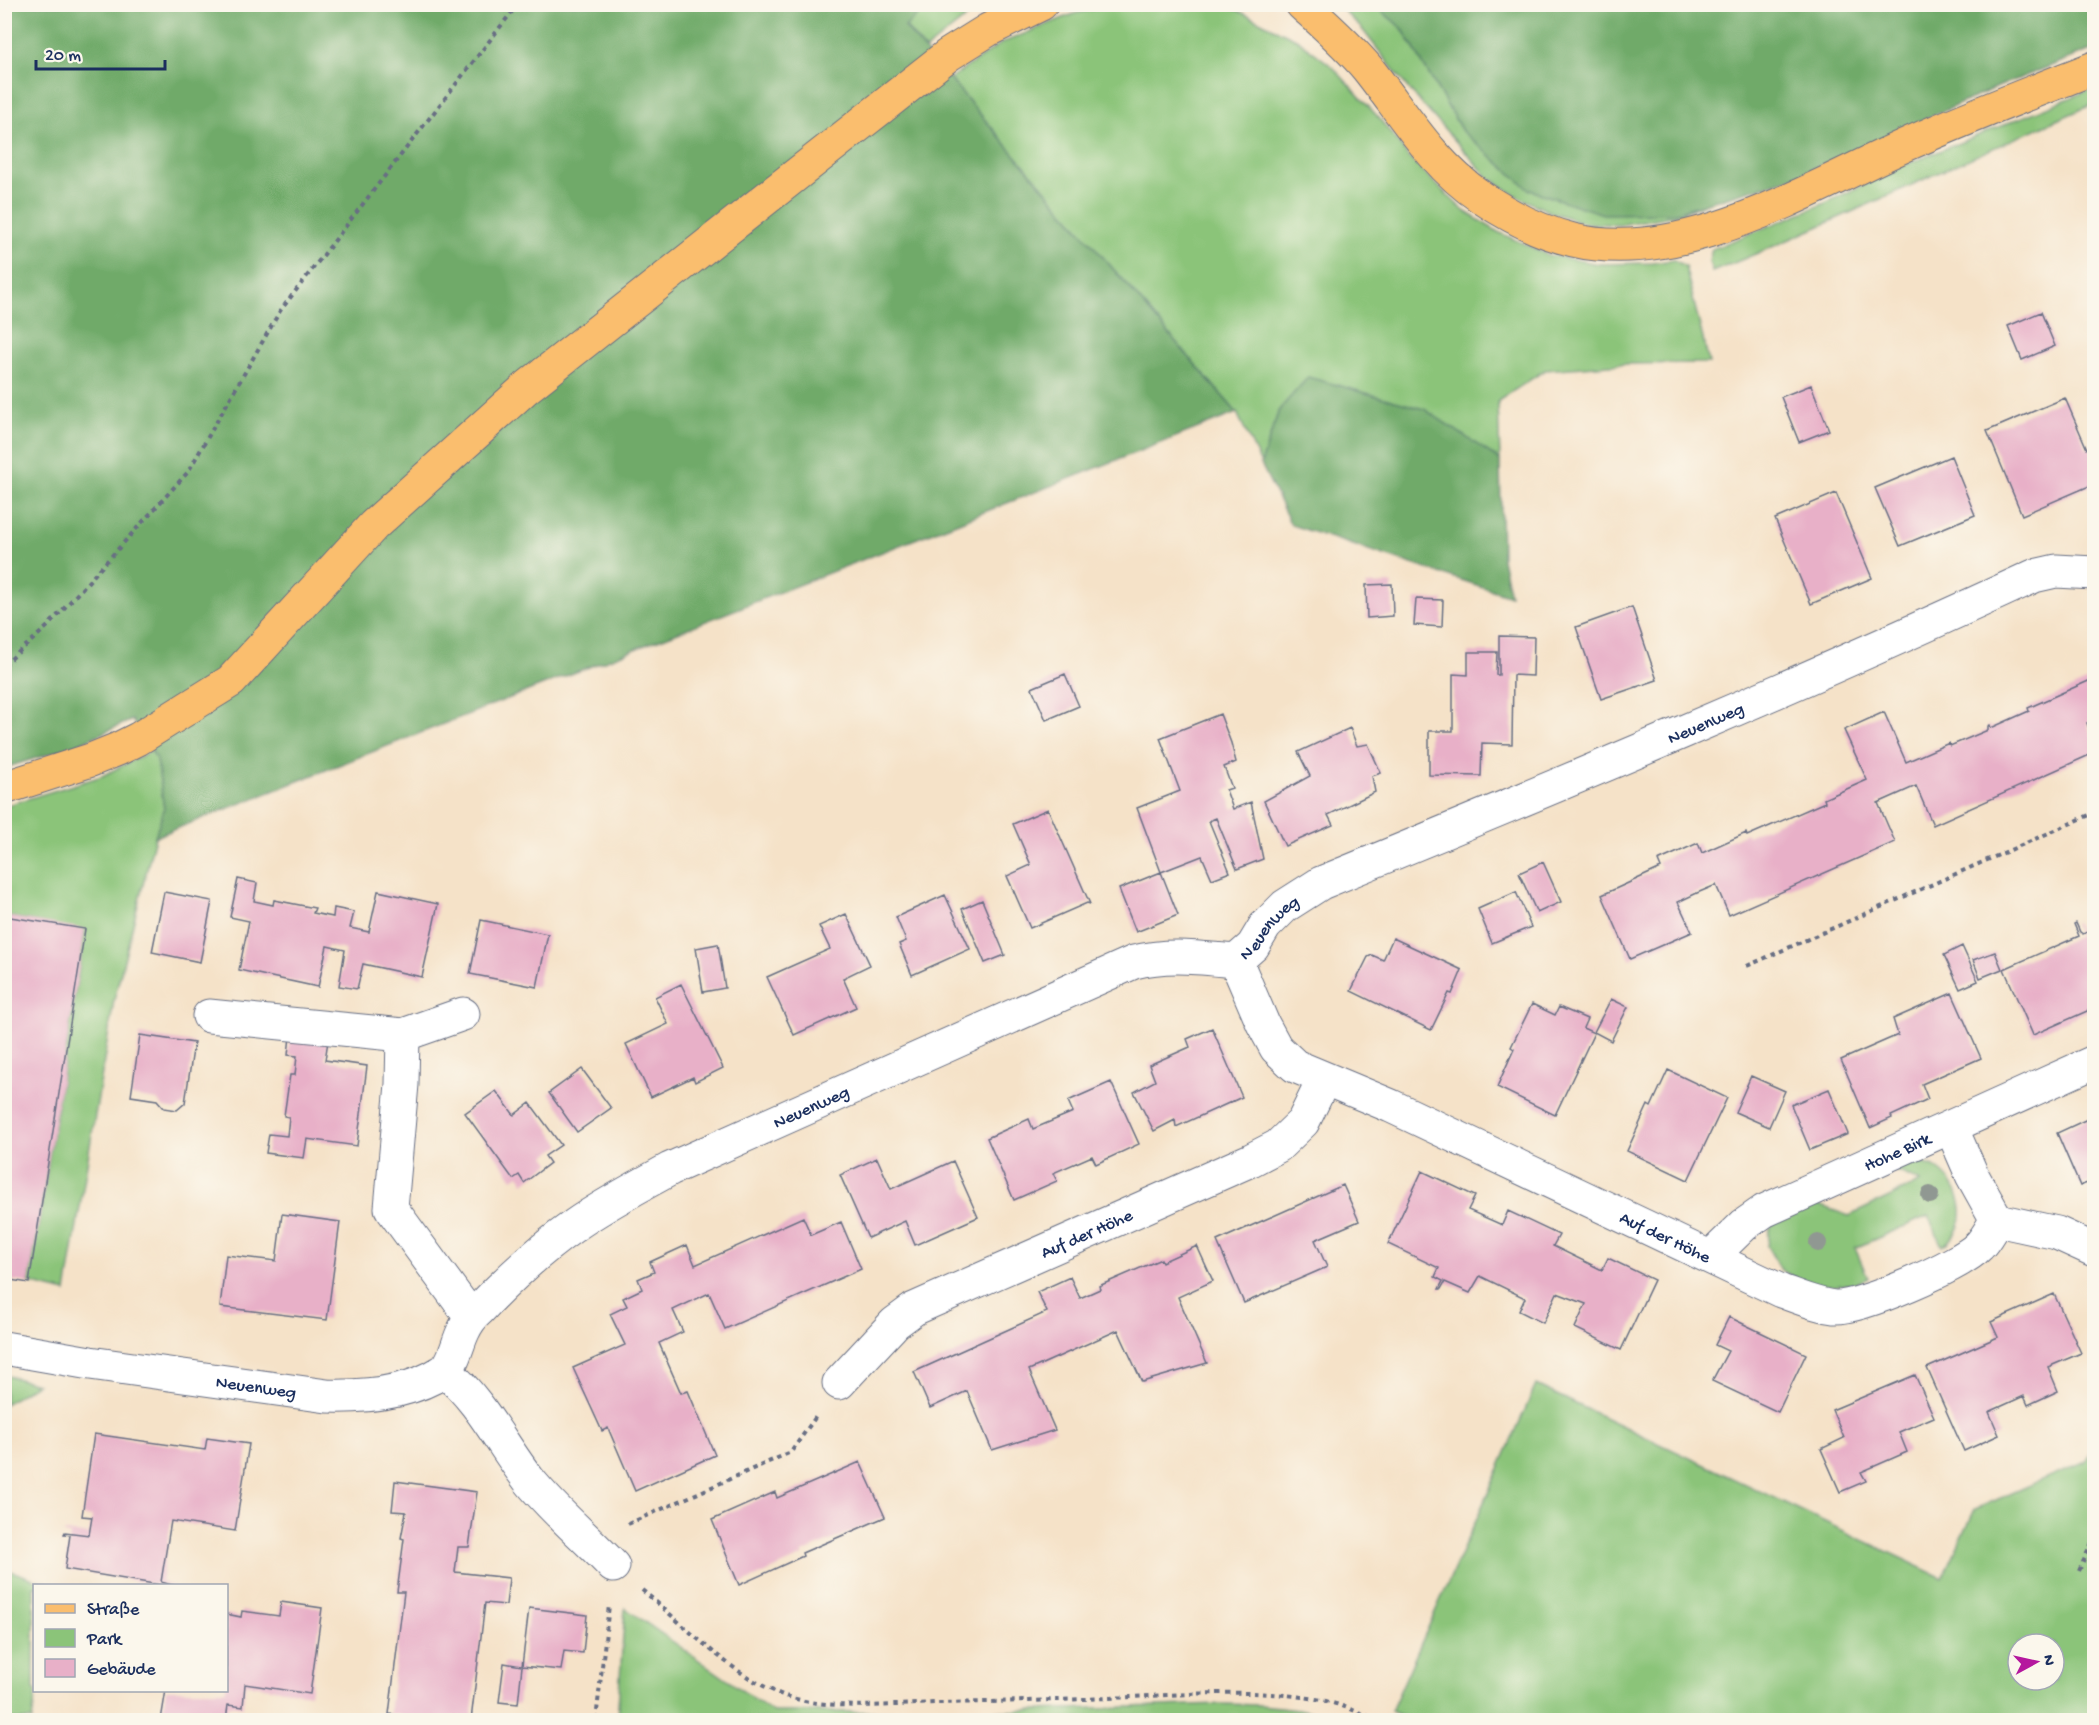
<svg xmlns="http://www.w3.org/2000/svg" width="2099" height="1725" viewBox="0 0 2099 1725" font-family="'Gochi Hand',sans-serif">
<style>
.green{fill:#8bc479;stroke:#537a6c;stroke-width:1.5;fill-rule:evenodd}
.forest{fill:#70aa69;stroke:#466c64;stroke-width:1.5}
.building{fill:#e8b0c8}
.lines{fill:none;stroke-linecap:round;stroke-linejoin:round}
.minor-casing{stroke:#676e83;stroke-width:35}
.major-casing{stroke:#676e83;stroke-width:35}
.path{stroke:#676e83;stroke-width:4;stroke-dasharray:4.5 4.5;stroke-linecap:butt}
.minor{stroke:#fff;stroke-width:33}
.major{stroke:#fabe6e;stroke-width:33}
.tree{fill:#909892}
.labels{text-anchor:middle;stroke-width:5;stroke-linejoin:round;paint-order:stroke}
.street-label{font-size:18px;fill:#1b2f5e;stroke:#fbf7ec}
</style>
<rect width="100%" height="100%" fill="#fbf7ec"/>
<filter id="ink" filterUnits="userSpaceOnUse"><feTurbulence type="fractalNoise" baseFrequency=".0167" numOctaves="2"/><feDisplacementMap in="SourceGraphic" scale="12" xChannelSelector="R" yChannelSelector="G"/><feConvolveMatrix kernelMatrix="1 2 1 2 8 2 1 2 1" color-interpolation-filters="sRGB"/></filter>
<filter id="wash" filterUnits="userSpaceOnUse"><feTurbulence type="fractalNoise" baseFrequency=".008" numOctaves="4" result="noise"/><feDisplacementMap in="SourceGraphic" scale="24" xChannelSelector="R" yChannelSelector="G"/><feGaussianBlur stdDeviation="1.35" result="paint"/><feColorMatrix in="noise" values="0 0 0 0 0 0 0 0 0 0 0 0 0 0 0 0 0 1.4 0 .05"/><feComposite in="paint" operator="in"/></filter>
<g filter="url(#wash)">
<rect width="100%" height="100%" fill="#f5e2c8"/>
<path class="green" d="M1117,4H1211L1237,10L1298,40L1333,67L1379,118L1411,160L1464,211L1498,232L1548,255L1599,264L1652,263L1674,260L1685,266L1709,363L1622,364L1545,370L1498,401L1500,460L1424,409L1279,410L1261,464L1237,413L950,79L1002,43L1073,14Z
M929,5H982L925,50L905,26Z
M1338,5H1374L1402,28L1462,131L1673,213L1704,204L1677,215L1619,225L1585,223L1548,211L1517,196L1488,177L1411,92L1362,29Z
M2094,88V104C1966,158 1841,220 1712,272L1709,261L1712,249L1823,204L1905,165Z
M151,751L157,760L164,809L155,837L114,1000L66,1292L29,1283L85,930L5,916L4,806L102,776Z
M1901,1163C1912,1163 1928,1162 1937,1169C1964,1187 1972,1228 1942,1246L1928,1216L1855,1248L1868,1278L1857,1283L1834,1286L1817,1284L1793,1277L1781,1270L1767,1246L1769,1231L1774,1219L1810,1202L1849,1216L1921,1182L1888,1167Z
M5,1375L37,1384L5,1404Z
M1536,1385L1943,1578L1975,1509L2086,1461L2094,1442V1720H1412L1391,1711ZM2018,1644H2054V1680H2018Z
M5,1569L49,1584V1585L34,1586V1690L36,1691L32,1720H5Z
M625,1608L773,1712L1004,1711L1222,1704L1260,1705L1299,1709L1346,1720H617Z"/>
<path class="forest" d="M5,5H929L905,27L1237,413L155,837L164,809L157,760L132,720L71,747L5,768Z
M1374,5H2094V49L2000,86L1795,177L1673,213L1603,214L1530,190L1462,131L1402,28Z
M1308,377L1424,409L1500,460L1502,559L1510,596L1291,525L1261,464L1279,410Z"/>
<g id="blocks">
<path class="building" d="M2041,312L2055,346L2022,360L2008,326Z
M1811,385L1829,430L1799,442L1781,397Z
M2065,398L2087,449L2094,445V484L2022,515L1987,431Z
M1951,456L1975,515L1900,546L1875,488Z
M1836,493L1872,578L1811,604L1775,519Z
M1392,584L1393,616L1367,618L1366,585Z
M1416,599L1443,600L1442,627L1414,625Z
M1632,607L1657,680L1601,699L1576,627Z
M1499,636L1534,637L1533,676L1513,675L1512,744L1482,743L1481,776L1429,775V731H1453V674L1468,675V652H1497L1496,675H1499Z
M1065,674L1079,706L1046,720L1032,688Z
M2093,679L2094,720L2087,723L2094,742V753L1933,825L1916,786L1878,803L1895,842L1729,915L1716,885L1697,893L1678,902L1692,932L1630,959L1602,895L1661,868L1658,861L1698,843L1702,853L1746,833L1747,836L1825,802L1824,799L1867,780L1844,730L1884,712L1906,762L1949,743L1950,746L1988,730V726L1990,725L1991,728L2029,711L2028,708Z
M1220,714L1231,743L1236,762L1224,767L1232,788L1226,790L1233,809L1251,802L1263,859L1237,869L1216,818L1209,821L1230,872L1212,879L1202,856L1161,872L1178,915L1136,932L1119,889L1161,872L1137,808L1180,791L1160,738Z
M1350,728L1357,746L1368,744L1381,773L1372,776L1375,792L1328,815L1333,825L1285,846L1264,801L1310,776L1298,752Z
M1048,809L1090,904L1087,903L1030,928L1007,876L1031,865L1013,824Z
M1543,862L1561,902L1537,913L1519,873Z
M238,879L257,883L254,901L273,905L274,900L315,908L313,913L333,917L334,908L354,912L350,928L369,932L378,891L438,904L422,977L363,964L357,989L339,986L345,950L327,946L318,987L239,970L249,921L230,917Z
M164,892L212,901L200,962L152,952Z
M1516,892L1531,927L1492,943L1478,909Z
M945,895L970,949L912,975L899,944L906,941L896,917Z
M982,900L1005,955L985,963L962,909Z
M846,914L870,965L843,978L856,1007L794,1035L767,977L830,949L819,926Z
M4,916L85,929L29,1283L4,1279Z
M481,920L548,934L537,987L470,974Z
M2076,923L2080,932L2083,934L2094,929V1008L2033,1035L2004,969L2079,936L2074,924Z
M1393,938L1462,970L1452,994L1449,993L1431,1030L1351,991L1368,957L1372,955L1383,960Z
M718,944L725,988L703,992L696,948Z
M1962,946L1978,981L1960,989L1944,955Z
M1995,952L2002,969L1980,978L1973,960Z
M681,984L723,1068L695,1082L693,1077L651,1097L626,1044L668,1024L655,997Z
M1952,993L1981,1058L1922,1084L1928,1099L1891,1116L1892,1118L1870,1128L1841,1060L1898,1035L1893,1019Z
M1611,999L1628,1007L1611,1041L1594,1032Z
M1532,1004L1555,1015L1559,1007L1587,1019L1583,1028L1594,1033L1555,1115L1497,1087L1514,1049L1511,1047Z
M1212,1028L1242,1097L1176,1127L1175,1120L1154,1131L1134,1092L1155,1081L1149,1065L1190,1047L1187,1039Z
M140,1035L194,1043L185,1103L177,1110L164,1108L157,1100L131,1096Z
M290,1036L328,1041L325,1060L367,1066L357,1146L307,1139L304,1158L266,1153L269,1134L287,1136L289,1117L284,1116L290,1075H295L297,1056L288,1055Z
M582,1069L611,1108L577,1132L549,1093Z
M1668,1070L1727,1098L1688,1180L1627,1151L1648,1105L1651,1107Z
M1751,1076L1785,1091L1769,1127L1735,1112Z
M1111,1082L1139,1144L1096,1164L1092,1156L1053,1173L1057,1181L1014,1200L987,1138L1029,1119L1033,1129L1073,1112L1068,1101Z
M1829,1089L1848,1134L1810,1150L1791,1105Z
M496,1091L514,1115L530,1103L561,1145L545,1156L550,1163L524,1183L519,1175L513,1179L465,1113Z
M2094,1116V1180L2080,1186L2057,1133Z
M877,1158L891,1189L953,1161L978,1217L915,1245L905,1221L868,1238L840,1175Z
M1422,1171L1475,1196L1468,1210L1502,1225L1508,1211L1559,1235L1553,1246L1602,1270L1608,1258L1654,1280L1621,1350L1575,1328L1586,1304L1557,1293L1543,1323L1519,1311L1525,1298L1480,1276L1470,1293L1445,1282L1441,1289H1439L1443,1281L1435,1277L1439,1268L1388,1244Z
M1343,1185L1359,1221L1315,1240L1327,1267L1244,1303L1217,1241Z
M282,1214L340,1222L327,1320L220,1307L226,1255L276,1261Z
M803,1217L811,1235L841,1222L861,1269L725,1329L709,1293L673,1310L683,1332L659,1343L681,1393L688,1391L715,1455L635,1491L608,1428L602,1431L573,1368L625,1345L610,1314L627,1306L623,1298L642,1289L638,1279L654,1272L650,1262L687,1245L695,1265Z
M1197,1246L1213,1281L1178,1297L1207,1363L1142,1382L1118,1330L1029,1370L1055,1430L992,1450L967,1391L930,1408L914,1372L1047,1312L1037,1292L1070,1277L1080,1298L1100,1289L1099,1286L1161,1259L1162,1262Z
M2054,1294L2081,1353L2048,1367L2058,1391L2028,1405L2024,1396L1989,1412L1999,1435L1964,1451L1927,1368L1998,1337L1991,1322Z
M1729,1317L1806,1354L1778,1412L1712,1381L1728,1351L1715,1345Z
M1915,1375L1934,1417L1899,1432L1907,1452L1861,1472L1866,1481L1840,1492L1821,1449L1844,1438L1832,1410Z
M94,1434L205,1450L207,1438L249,1444L235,1531L171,1521L161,1582L175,1586L160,1585L65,1569L70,1535L64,1534L65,1532L89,1535L92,1517L82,1516Z
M860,1462L885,1517L802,1553L803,1556L739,1585L712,1520L775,1492L777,1498Z
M395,1481L477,1492L469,1547H458L455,1572L509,1578L506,1605L485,1603L471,1720H443L389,1714L404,1592H397L404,1539L401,1538L406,1512L392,1511Z
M281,1602L322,1608L310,1694L245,1684L243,1707L228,1705L226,1720H161L166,1690H226V1614L241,1617L242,1611L279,1616Z
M529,1608L587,1615L583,1653L564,1651L561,1670L522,1666Z
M504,1663L522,1666L518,1704L499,1702Z"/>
</g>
</g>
<g filter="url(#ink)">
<use href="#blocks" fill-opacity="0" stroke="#676e83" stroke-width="1.5"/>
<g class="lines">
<g class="minor-casing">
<g id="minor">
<path id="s1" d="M1236,961L1263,1024L1276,1048L1295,1066L1391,1106L1781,1291C1798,1297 1816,1305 1834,1307C1860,1309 1961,1265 1979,1246C1986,1239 1991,1228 1997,1220L1972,1175L1951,1127"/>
<path d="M209,1016L403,1035L402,1084L391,1208L471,1317"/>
<path d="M403,1035L463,1014"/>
<path d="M1997,1220L2057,1233L2094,1250"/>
<path id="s2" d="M1711,1257L1744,1225L1764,1211L2094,1062"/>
<path id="s3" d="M4,1348L90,1363L327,1396C365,1397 410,1393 442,1372C454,1365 457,1344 463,1332C467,1323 472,1316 479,1310C508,1279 541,1249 575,1225C605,1204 638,1187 670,1169L1134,962C1168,953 1201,958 1236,961L1253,946L1265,926L1285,906L1321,883C1560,785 1799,685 2034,576L2056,571L2094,573"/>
<path d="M445,1371C481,1401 501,1444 529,1480C554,1511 586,1537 613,1566"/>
<path id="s4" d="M839,1383L895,1323L914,1309L1251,1160L1278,1146L1303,1122L1324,1079"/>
</g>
</g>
<g class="major-casing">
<path id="major" d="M1302,4C1325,25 1348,45 1368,69C1403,113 1433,165 1481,197C1509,216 1540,232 1573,240C1683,267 1813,186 1910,143C1970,116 2033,92 2094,68
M4,788L91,760L118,749L138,739L231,681L374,525L526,388L948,55L988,30L1041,4"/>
</g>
<path class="path" d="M4,665L47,627L188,472L280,311L518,4
M1747,966L2094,813
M628,1524L791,1452L817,1415
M2079,1571L2094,1538
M642,1590C687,1627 728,1673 783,1695C826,1711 891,1705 936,1703C1001,1702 1066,1700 1131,1697C1194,1694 1257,1688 1321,1700C1341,1704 1361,1714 1380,1720
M596,1720L609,1605"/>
<use href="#minor" class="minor"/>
<use href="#major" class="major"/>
</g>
<g class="tree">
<circle cx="1930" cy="1195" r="9"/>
<circle cx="1818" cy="1243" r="9"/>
</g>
</g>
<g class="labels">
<g class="street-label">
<text dy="6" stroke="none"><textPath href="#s3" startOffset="1902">Neuenweg</textPath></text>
<text dy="6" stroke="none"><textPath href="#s3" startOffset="1416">Neuenweg</textPath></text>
<text dy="6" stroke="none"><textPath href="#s3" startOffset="912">Neuenweg</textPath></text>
<text dy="6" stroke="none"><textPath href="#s2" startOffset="216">Hohe Birk</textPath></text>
<text dy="6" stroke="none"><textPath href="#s4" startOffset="294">Auf der Höhe</textPath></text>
<text dy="6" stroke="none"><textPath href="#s1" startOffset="530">Auf der Höhe</textPath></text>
<text dy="6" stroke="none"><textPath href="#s3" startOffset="255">Neuenweg</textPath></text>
</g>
</g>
<rect width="2099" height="1725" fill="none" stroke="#fbf7ec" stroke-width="24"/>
<rect x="33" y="1584" width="195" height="108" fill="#fbf7ec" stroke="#a1a7b3" stroke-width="1.5"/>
<rect x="45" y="1604" width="30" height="9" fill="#fabe6e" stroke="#a1a7b3" stroke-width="1.5"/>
<text x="87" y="1614" font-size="18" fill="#1b2f5e">Straße</text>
<rect x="45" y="1629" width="30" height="18" fill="#8bc479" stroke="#a1a7b3" stroke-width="1.5"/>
<text x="87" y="1644" font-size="18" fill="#1b2f5e">Park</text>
<rect x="45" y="1659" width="30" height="18" fill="#e8b0c8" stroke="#a1a7b3" stroke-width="1.5"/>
<text x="87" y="1674" font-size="18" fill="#1b2f5e">Gebäude</text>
<g transform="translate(2036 1662) rotate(82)"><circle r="28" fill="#fbf7ec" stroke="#a1a7b3" stroke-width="1.5"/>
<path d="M0-4.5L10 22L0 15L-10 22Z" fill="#b5179e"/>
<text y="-9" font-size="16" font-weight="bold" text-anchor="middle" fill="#1b2f5e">N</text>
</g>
<path d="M36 60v9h129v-9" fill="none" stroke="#1b2f5e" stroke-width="3"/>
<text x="45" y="60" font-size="18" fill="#1b2f5e" stroke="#fbf7ec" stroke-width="4.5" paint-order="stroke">20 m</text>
</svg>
